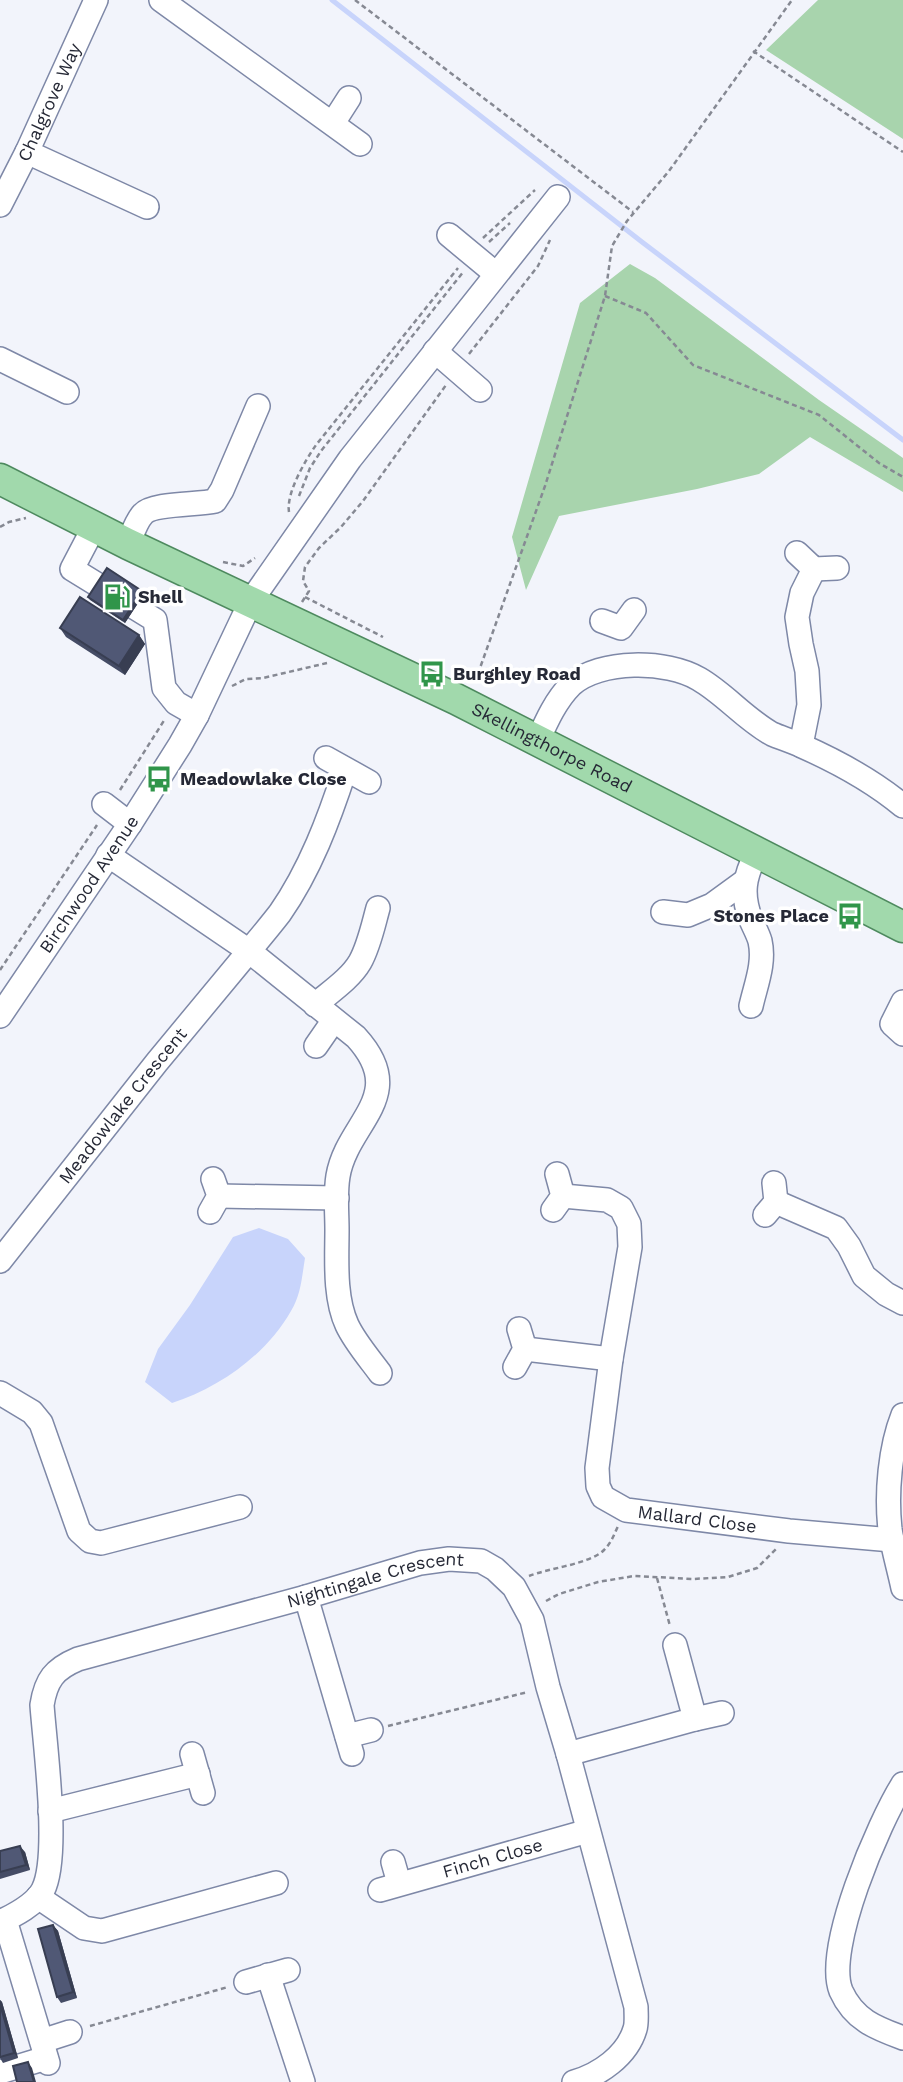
<svg xmlns="http://www.w3.org/2000/svg" width="903" height="2082" viewBox="0 0 903 2082" font-family="'Work Sans',sans-serif">
<style>
.forest{fill:#a8d4ad}
.water{fill:#c8d4fb}
.lines{fill:none;stroke-linecap:round;stroke-linejoin:round}
.stream{stroke:#c8d4fb;stroke-width:5}
.minor-casing{stroke:#7e88a7;stroke-width:26}
.major-casing{stroke:#4e8a5f;stroke-width:33}
.path{stroke:#868993;stroke-width:2.5;stroke-dasharray:5 3.5;stroke-linecap:butt}
.minor{stroke:#fff;stroke-width:23}
.major{stroke:#a1d9ac;stroke-width:30}
.wall{fill:#454c65}
.shaded-wall{fill:#383e52}
.building{fill:#505875;stroke:#383e52;stroke-width:2}
.labels{text-anchor:middle;stroke-width:7;stroke-linejoin:round;paint-order:stroke}
.street-label{font-size:18px;fill:#262936;stroke:#fff}
.poi-label{font-size:18px;font-weight:bold;fill:#262936;stroke:#fff;text-anchor:start}
</style>
<rect width="100%" height="100%" fill="#f2f4fb"/>
<path class="forest" d="M818,0H903V139L766,50Z
M630,264L655,278L819,400L903,458V492L810,437L759,474L697,489L559,516L526,590L512,537L580,303Z"/>
<path class="water" d="M259,1228L288,1239L305,1258C302,1276 301,1295 291,1311C266,1355 219,1388 172,1403L145,1382L158,1349L190,1305L233,1237Z"/>
<g class="lines">
<path class="stream" d="M332,0L642,242L903,440"/>
<g class="minor-casing">
<g id="minor">
<path d="M161,0L360,144"/>
<path d="M333,123L349,98"/>
<path d="M27,152L147,207"/>
<path id="s1" d="M0,205L27,152L96,0"/>
<path d="M449,235L496,274"/>
<path d="M435,351L480,390"/>
<path d="M0,359L67,392"/>
<path d="M94,527L72,569L155,620L164,688L176,703L197,715"/>
<path d="M128,544C132,535 136,521 143,514C153,503 198,505 215,501L222,490L258,406"/>
<path d="M797,553L814,569L837,568"/>
<path d="M602,621L621,628L634,610"/>
<path d="M538,740C547,720 556,700 571,685C600,659 667,660 699,679C725,694 745,719 772,734C781,738 792,741 802,746C838,762 873,781 903,806"/>
<path d="M801,745L809,705L807,671L801,644L797,617L802,593L814,569"/>
<path d="M326,758L369,782"/>
<path d="M104,804L130,824"/>
<path d="M108,855L249,951C259,939 270,926 280,913C310,870 329,819 345,770"/>
<path d="M663,912L688,915L712,905L745,881"/>
<path d="M903,1002L892,1024L903,1034"/>
<path d="M315,1005C330,992 350,979 360,962C369,946 373,926 378,908"/>
<path d="M751,1006C756,984 765,963 760,941C758,934 754,927 751,920C741,894 744,877 757,852"/>
<path id="s2" d="M0,1016L130,824L180,745L197,715L251,601L350,459L558,197"/>
<path d="M316,1046L334,1020"/>
<path d="M219,1196L337,1198"/>
<path id="s3" d="M563,1196L607,1200L621,1208L629,1224L630,1247L611,1359L597,1468L598,1486L603,1497L626,1510L789,1531L892,1540"/>
<path d="M776,1202L836,1228L849,1246L864,1276L886,1294L903,1303"/>
<path d="M553,1210L563,1196L557,1174"/>
<path d="M210,1212L219,1196L213,1179"/>
<path d="M765,1215L776,1202L774,1183"/>
<path id="s4" d="M0,1261L157,1062L249,951L356,1037C410,1096 347,1122 338,1176C335,1194 337,1212 337,1230C337,1259 334,1297 347,1325C355,1342 369,1358 380,1373"/>
<path d="M525,1349L611,1359"/>
<path d="M515,1367L525,1349L519,1329"/>
<path d="M0,1393L32,1412L41,1423L79,1531L90,1541L101,1543L240,1507"/>
<path d="M903,1415C890,1448 886,1493 890,1529C893,1549 899,1569 903,1588"/>
<path d="M306,1597L352,1754"/>
<path d="M695,1719L722,1713"/>
<path d="M347,1736L371,1730"/>
<path d="M192,1754L203,1793"/>
<path d="M568,1754L695,1719L675,1645"/>
<path d="M903,1784C879,1822 824,1949 841,1991C854,2020 876,2028 903,2038"/>
<path d="M50,1811L198,1774"/>
<path d="M393,1862L399,1883"/>
<path id="s5" d="M380,1890L588,1831"/>
<path d="M38,1897L84,1928L102,1931L276,1883"/>
<path d="M5,1920L48,2063"/>
<path id="s6" d="M0,1922C15,1915 35,1905 43,1890C60,1856 45,1747 42,1705C46,1680 54,1669 78,1659L306,1597L420,1563L449,1559L481,1561L495,1569L514,1587L532,1620L548,1687L568,1754L636,2007C636,2014 637,2023 635,2029C627,2056 599,2075 574,2082"/>
<path d="M268,1975L303,2082"/>
<path d="M246,1982L288,1970"/>
<path d="M42,2041L70,2032"/>
<path d="M0,2072L46,2058"/>
</g>
</g>
<g class="major-casing">
<g id="major">
<path id="s7" d="M0,479L128,544L456,699L903,927"/>
</g>
</g>
<path class="path" d="M355,0L633,212
M753,51L903,152
M483,238L535,190
M489,242L510,223
M605,296L646,313L693,365L819,415L879,463L903,477
M469,354L538,266L550,240
M299,496L310,468L321,451L464,271
M289,512C286,493 305,461 316,445L458,268
M0,527L9,522L26,518
M223,562L243,566L255,558
M305,597L383,637
M302,602L309,591L303,581L305,567L319,548L341,527L363,501L446,385
M475,682L545,486L605,296L612,246L627,221L669,171L792,0
M232,686L246,679L263,678L327,663
M120,790L165,719
M0,970L97,825
M529,1576C549,1568 590,1564 604,1550C611,1543 614,1535 618,1526
M657,1578L670,1626
M546,1601L559,1594L598,1582L634,1576L693,1579L728,1577L757,1568L777,1548
M388,1726L528,1692
M90,2026L228,1987"/>
<use href="#minor" class="minor"/>
<use href="#major" class="major"/>
</g>
<path class="wall" d="M142,591L144,594L125,623L90,600L88,597Z
M60,628L139,635L145,644L125,675L66,637Z
M0,1851L25,1852L30,1870L0,1879Z
M53,1925L58,1931L77,1998L61,2003L57,1997Z
M0,2000L2,2002L18,2058L3,2063L0,2058Z"/>
<path class="shaded-wall" d="M142,591L144,594L125,623L123,620Z
M139,635L145,644L125,675L119,666Z
M20,1846L25,1852L30,1870L26,1865Z
M53,1925L58,1931L77,1998L73,1992Z
M0,2000L2,2002L18,2058L14,2053L0,2004Z
M28,2062L32,2068L36,2082H34Z"/>
<path class="building" d="M107,568L142,591L123,620L88,597Z
M80,597L139,635L119,666L60,628Z
M20,1846L26,1865L0,1872V1851Z
M53,1925L73,1992L57,1997L38,1929Z
M0,2004L14,2053L0,2057Z
M28,2062L34,2082H17L13,2066Z"/>
<defs>
<g id="fuel-bare" transform="scale(2.1)"><path d="M-5.5-6h7V0h2V4h1.3V-2.5L3-4.5l.8-.8L6-3V5H2.5V1h-1V6h-7ZM-4.2-4.7v3.2H.2V-4.7Z" fill="#30954a" stroke="#fff" stroke-width="2.5" paint-order="stroke"/></g>
<g id="bus-bare" transform="scale(2.1)"><path d="M-5-6H5V4H4V6H2V4H-2V6H-4V4H-5ZM-3.5-4V0h7V-4ZM-3.5 1.2v1.5H-2V1.2ZM2 1.2v1.5H3.5V1.2Z" fill="#30954a" stroke="#fff" stroke-width="2.5" paint-order="stroke"/></g>
</defs>
<g fill-rule="evenodd">
<use href="#fuel-bare" x="117" y="597"/>
<use href="#bus-bare" x="432" y="674"/>
<use href="#bus-bare" x="159" y="779"/>
<use href="#bus-bare" x="850" y="916"/>
</g>
<g class="labels">
<g class="street-label">
<text dy="6" stroke="none"><textPath href="#s1" startOffset="114">Chalgrove Way</textPath></text>
<text dy="6" stroke="none"><textPath href="#s7" startOffset="614">Skellingthorpe Road</textPath></text>
<text dy="6" stroke="none"><textPath href="#s2" startOffset="159">Birchwood Avenue</textPath></text>
<text dy="6" stroke="none"><textPath href="#s4" startOffset="198">Meadowlake Crescent</textPath></text>
<text dy="6" stroke="none"><textPath href="#s3" startOffset="453">Mallard Close</textPath></text>
<text dy="6" stroke="none"><textPath href="#s6" startOffset="611">Nightingale Crescent</textPath></text>
<text dy="6" stroke="none"><textPath href="#s5" startOffset="117">Finch Close</textPath></text>
</g>
<g class="poi-label">
<text x="138" y="603">Shell</text>
<text x="453" y="680">Burghley Road</text>
<text x="180" y="785">Meadowlake Close</text>
<text x="829" y="922" text-anchor="end">Stones Place</text>
</g>
</g>
</svg>
